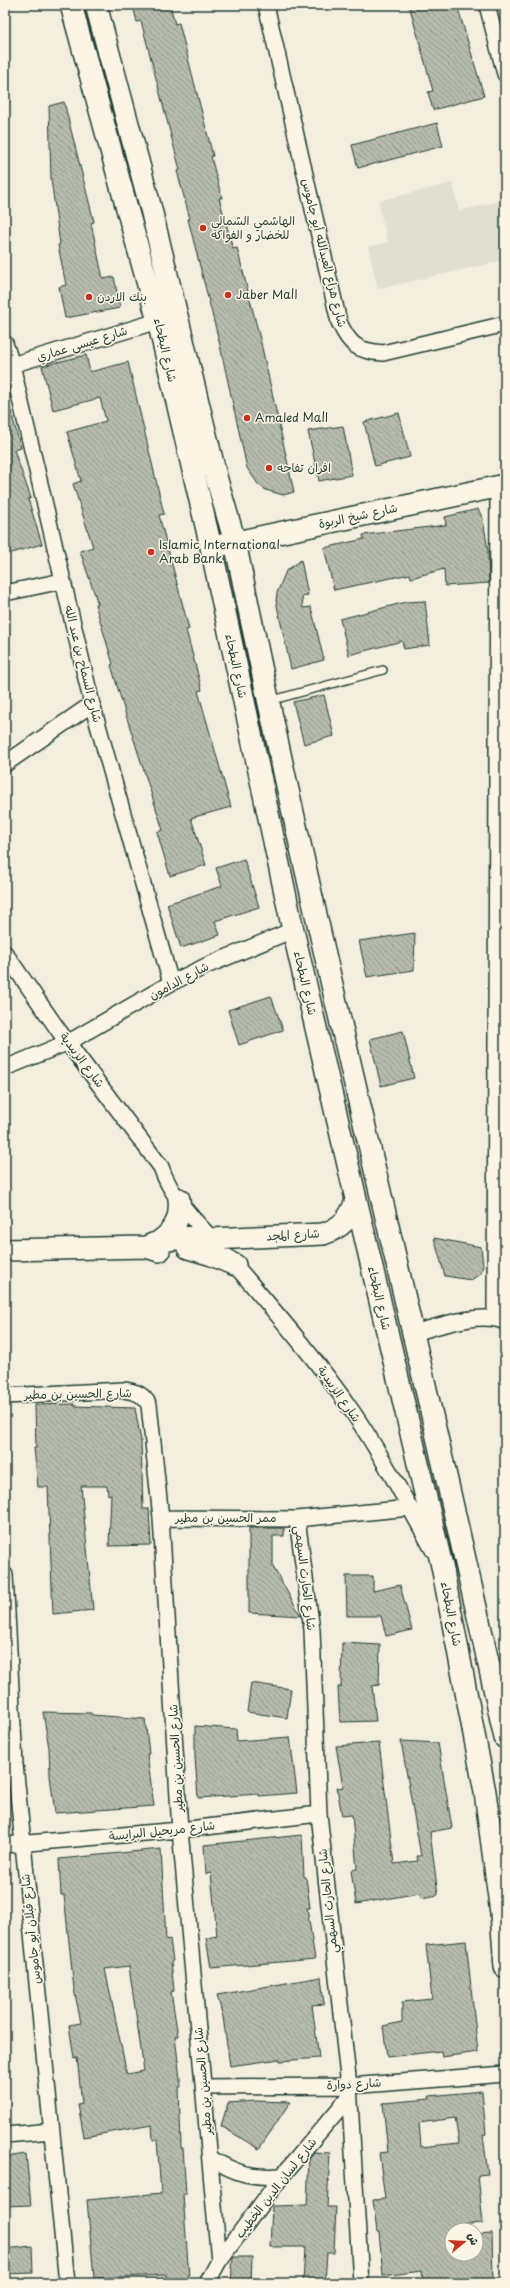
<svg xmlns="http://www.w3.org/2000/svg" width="510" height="2288" viewBox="0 0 510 2288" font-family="'Playpen Sans','Playpen Sans Arabic',sans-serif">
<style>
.built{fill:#e1dfd0}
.building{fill:url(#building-back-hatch);stroke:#1f3d34;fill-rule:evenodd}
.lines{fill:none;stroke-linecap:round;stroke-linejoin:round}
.lane-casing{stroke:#1f3d34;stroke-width:10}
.street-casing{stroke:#1f3d34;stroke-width:18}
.secondary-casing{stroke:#1f3d34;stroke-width:24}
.lane{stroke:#fcf5e5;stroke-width:7}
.street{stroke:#fcf5e5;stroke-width:15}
.secondary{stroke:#fcf5e5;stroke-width:21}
.poi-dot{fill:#c8321e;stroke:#fcf5e5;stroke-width:1.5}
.labels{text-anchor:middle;stroke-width:3;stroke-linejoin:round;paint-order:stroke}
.poi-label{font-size:12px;fill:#1f3d34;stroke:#fcf5e5;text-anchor:start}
.street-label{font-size:12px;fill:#1f3d34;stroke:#fcf5e5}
</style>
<defs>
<pattern id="building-back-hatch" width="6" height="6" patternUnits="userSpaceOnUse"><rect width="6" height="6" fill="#b8bcae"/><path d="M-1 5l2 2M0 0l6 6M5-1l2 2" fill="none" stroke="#959a8e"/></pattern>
</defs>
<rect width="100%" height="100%" fill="#f3eede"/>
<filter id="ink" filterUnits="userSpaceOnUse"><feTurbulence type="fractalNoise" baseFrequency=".025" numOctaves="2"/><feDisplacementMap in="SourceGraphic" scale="8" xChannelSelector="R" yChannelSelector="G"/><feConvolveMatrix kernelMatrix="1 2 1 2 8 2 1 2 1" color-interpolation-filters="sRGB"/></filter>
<g filter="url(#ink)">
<path class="built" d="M453,183L459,211L505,200V260L378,289L368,247L388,242L378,201Z"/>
<path class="building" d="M133,5H170L175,24L179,23L213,156L211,157L222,198H219L233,249L237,248L261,343L294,492L283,495L266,490L258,484L247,468L219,341L188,219H190L177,171L180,170L141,21L137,22Z
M409,5H457L484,96L433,110L428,92L433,91Z
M64,102L94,222L91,223L103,279L114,277L120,308L65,318L59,287L66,285L58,245L60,244L51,179L49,106Z
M437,123L443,146L358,168L352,145Z
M86,355L90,372L128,362L164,514L159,515L189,629L186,630L202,690L198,691L231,807L191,818L206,865L170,876L157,832L163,830L124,709L111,665L113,664L95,604H98L80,551L93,547L73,484L81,481L67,432L106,421L100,398L53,410L42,366Z
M5,405H9L21,448L14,450L31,498L28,499L42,544L5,555Z
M399,413L410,457L375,466L364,422Z
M343,426L352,475L319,481L308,431Z
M478,509L483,519L488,551L489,583L445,586L444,569L411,578L410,574L334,590L324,548L364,539L363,535L446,525L445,517Z
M301,560L308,595L302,596L303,608L311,607L324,660L291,669L276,601L277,593L286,571Z
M425,601L430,645L404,649L402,641L349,655L340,619L406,602Z
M324,695L334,736L304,744L293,702Z
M244,859L259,907L215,921L220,935L181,948L167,904L222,886L216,868Z
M415,933L414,970L367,977L359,941Z
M271,996L283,1030L239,1045L228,1010Z
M403,1031L414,1078L381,1086L370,1039Z
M434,1238L481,1247L483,1266L480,1274L471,1280L445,1276Z
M74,1404V1406L135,1408L141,1441L143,1509H149L151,1545L109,1546L111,1494L108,1495L107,1486H81L93,1610L53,1614L48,1487H38L34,1448H36L35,1405Z
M249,1528H284V1536H273V1567L301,1616L249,1613Z
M346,1576H373V1591L400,1585L412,1630L386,1636L381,1616H347Z
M342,1643L380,1645L379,1685L372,1686L376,1721L340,1722L338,1687H341Z
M251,1683L291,1689L287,1718L247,1712Z
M43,1712L91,1713L92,1715L145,1719L149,1754H147L154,1806L55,1813L50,1776L49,1748Z
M195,1726L236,1729L237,1741L290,1737L297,1793L259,1796V1794L198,1798L195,1757Z
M401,1741L438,1743L452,1828L430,1832L438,1895L421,1898L420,1893L356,1904L351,1870L357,1869L352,1815L342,1816L337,1788L343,1787L336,1746L379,1743L394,1864L418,1861L417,1856H421Z
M302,1835L304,1877H306L310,1908H307L315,1959L211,1968L206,1938L217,1936L211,1873L206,1874L204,1845Z
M161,1849L166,1940L170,1939L173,1961H171L174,1991L171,1992L178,2036H175L181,2087H179L181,2148H183L186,2194H183L189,2278L168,2280L167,2275L94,2278L87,2200L161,2193L157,2140H153L152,2125L84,2137L78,2105L82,2104L77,2057L74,2058L69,2025L81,2023L74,1989L64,1895H61L59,1859ZM129,1966L144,2071L127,2074L105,1969Z
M466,1941L478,2052L442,2057L441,2051L387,2057L383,2026L402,2022V2002L432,1999L426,1945Z
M321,1977L324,2004L312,2005L319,2058L280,2061V2059L230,2066L223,2017L217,1995Z
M482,2091L486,2134L483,2135L488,2174L478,2175L483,2223L452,2225V2254H476V2234L492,2233L493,2283H423L422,2271L383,2276L379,2232H377L373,2200L385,2199L379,2153L388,2152L383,2103L430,2099L429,2096ZM455,2118L459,2143L421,2147L419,2123Z
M255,2101L290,2102L259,2149L221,2126L228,2103Z
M314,2152L330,2153L327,2207H336L334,2253H327L325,2283H303L305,2247H270L272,2206L307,2205L309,2158Z
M26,2154L31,2205L5,2206V2157Z
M32,2246L33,2273L5,2274V2249Z
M233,2257H252L251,2283H231Z"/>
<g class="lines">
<g class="lane-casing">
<path id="lane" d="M269,701L383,670"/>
</g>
<g class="street-casing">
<path id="street" d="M266,5L339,322C350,346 358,351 383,353L505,324
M487,5L505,74
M5,343L12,365L92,704L171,983
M5,367L158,321
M5,593L62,581
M5,764L92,704
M5,953L59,1031L161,1167C170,1195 194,1220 214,1241
M5,1068L69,1042L171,983L206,966L293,930
M228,1257C271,1307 315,1357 352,1411C382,1455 407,1503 433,1550
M495,1318L498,486
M414,1333C439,1326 481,1311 505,1322
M5,1396L124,1390C137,1392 143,1394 149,1405L161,1518L180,1830L219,2261
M161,1518L297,1519L410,1508
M297,1519L312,1630L319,1814L349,2086L361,2283
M5,1575L15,1764L67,2283
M5,1845L180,1830L319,1814
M204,2087L349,2086L505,2074
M5,2135L52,2131
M210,2158C237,2174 251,2178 282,2176
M207,2283L219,2261L282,2176L349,2097"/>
</g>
<g class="secondary-casing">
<path id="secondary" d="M71,5L158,321L211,547L293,930L442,1566L485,1792L501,1913L505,1967
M96,5L151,209L217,480L235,542C317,943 418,1339 505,1738
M222,545L505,485
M160,1241C175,1230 181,1218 179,1199
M146,1247C161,1239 196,1235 212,1239L323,1234C341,1228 350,1219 356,1200
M188,1248L212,1255L235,1265
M5,1250L146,1247L159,1251"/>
</g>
<use href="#lane" class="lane"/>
<use href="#street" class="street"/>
<use href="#secondary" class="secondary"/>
</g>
</g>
<g class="poi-dot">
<circle cx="203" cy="228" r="4"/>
<circle cx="228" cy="295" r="4"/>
<circle cx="89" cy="297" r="4"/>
<circle cx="247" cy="418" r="4"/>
<circle cx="269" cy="468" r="4"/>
<circle cx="151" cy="552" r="4"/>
</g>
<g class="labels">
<g class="poi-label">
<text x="211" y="225">الهاشمي الشمالي<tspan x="211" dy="14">للخضار و الفواكه</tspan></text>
<text x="236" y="299">Jaber Mall</text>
<text x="97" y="301">بنك الاردن</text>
<text x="255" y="422">Amaled Mall</text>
<text x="277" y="472">افران تفاحه</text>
<text x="159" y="549">Islamic International<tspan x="159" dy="14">Arab Bank</tspan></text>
</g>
<g class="street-label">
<text transform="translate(324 253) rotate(76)" y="4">شارع هزاع العبدالله أبو جاموس</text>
<text transform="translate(82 344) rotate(-17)" y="4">شارع عيسى عماري</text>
<text transform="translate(165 350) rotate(77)" y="4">شارع البطحاء</text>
<text transform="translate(358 516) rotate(-12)" y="4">شارع شيخ الربوة</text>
<text transform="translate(83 664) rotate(76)" y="4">شارع السماح بن عبد الله</text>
<text transform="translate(236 666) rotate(78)" y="4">شارع البطحاء</text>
<text transform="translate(179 981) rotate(-28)" y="4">شارع الدامون</text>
<text transform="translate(305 983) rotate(77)" y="4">شارع البطحاء</text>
<text transform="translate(82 1060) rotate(53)" y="4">شارع الزبيدية</text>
<text transform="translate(293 1235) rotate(-3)" y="4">شارع المجد</text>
<text transform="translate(379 1298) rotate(77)" y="4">شارع البطحاء</text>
<text transform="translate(78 1394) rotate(-1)" y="4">شارع الحسين بن مطير</text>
<text transform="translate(339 1394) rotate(55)" y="4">شارع الزبيدية</text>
<text x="226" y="1522">ممر الحسين بن مطير</text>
<text transform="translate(305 1578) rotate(83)" y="4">شارع الحارث السهمي</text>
<text transform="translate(451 1614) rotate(79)" y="4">شارع البطحاء</text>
<text transform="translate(176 1758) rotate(-93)" y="4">شارع الحسين بن مطير</text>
<text transform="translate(162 1831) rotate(-6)" y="4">شارع مريحيل البرايسة</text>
<text transform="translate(328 1901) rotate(-96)" y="4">شارع الحارث السهمي</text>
<text transform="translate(31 1929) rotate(-96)" y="4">شارع قبلان أبو جاموس</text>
<text transform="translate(203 2081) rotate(-95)" y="4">شارع الحسين بن مطير</text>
<text transform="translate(354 2084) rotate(-3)" y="4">شارع دوارة</text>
<text transform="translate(276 2188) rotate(-52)" y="4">شارع لسان الدين الخطيب</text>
</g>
</g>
<rect width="510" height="2288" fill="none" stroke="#fcf5e5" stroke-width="20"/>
<rect x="10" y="10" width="490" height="2268" fill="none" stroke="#1f3d34" stroke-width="1.5" filter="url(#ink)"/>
<g transform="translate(464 2242) rotate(72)"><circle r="19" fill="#fcf5e5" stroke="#a4ab9e"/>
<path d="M0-3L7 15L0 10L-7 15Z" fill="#c8321e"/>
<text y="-6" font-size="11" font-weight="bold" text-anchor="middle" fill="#1f3d34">ش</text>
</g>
</svg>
